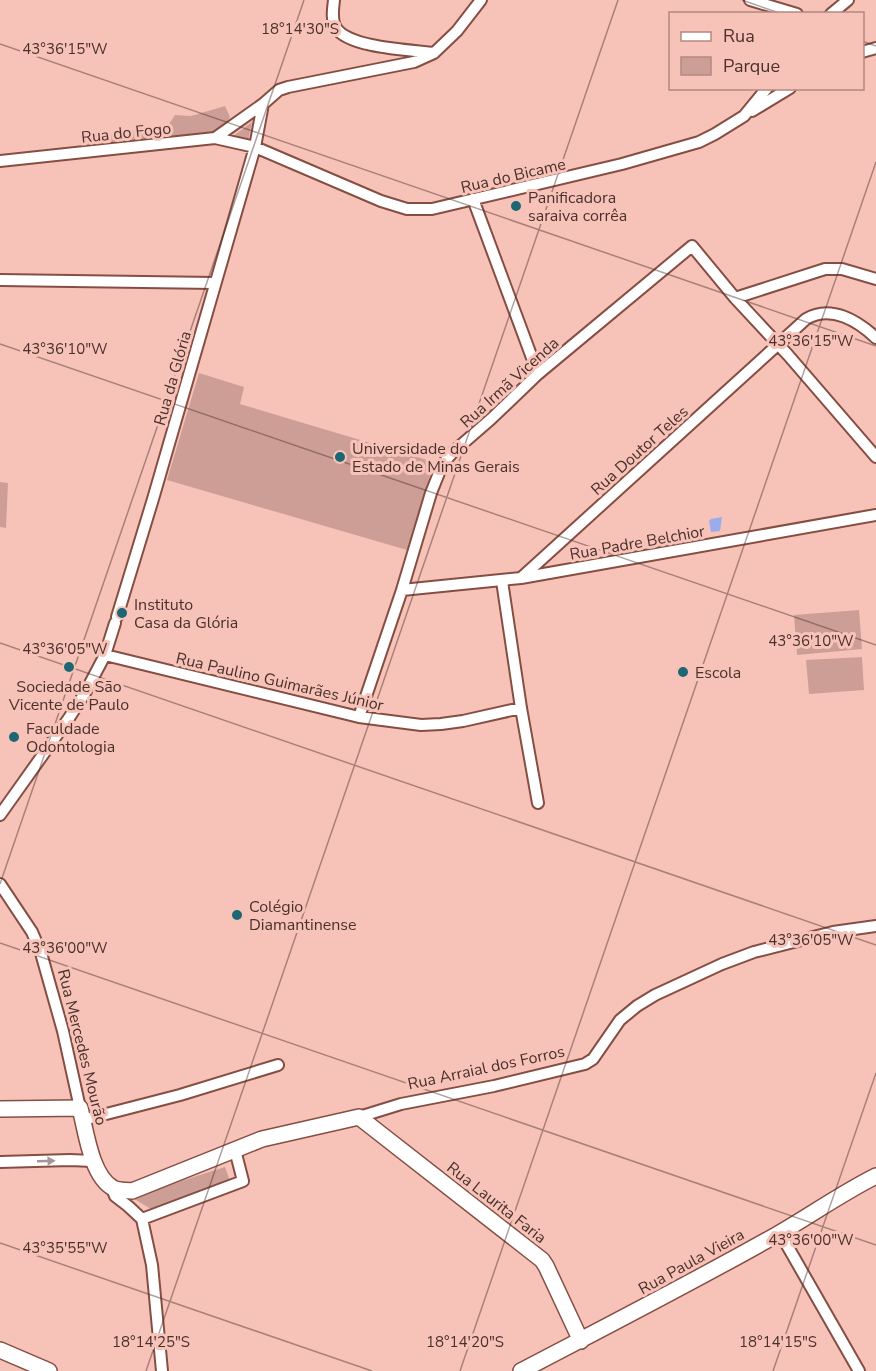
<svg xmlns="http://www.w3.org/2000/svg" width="876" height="1371" viewBox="0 0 876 1371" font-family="'Nunito Sans',sans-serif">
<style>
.green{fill:#cd9e95}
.water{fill:#9aaceb}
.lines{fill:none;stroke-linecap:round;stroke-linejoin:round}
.minor-casing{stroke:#864e43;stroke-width:14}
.secondary-casing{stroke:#864e43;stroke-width:18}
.minor{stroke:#fff;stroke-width:10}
.secondary{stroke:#fff;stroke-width:15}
.oneway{fill:#a49896}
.ticks{fill:none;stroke:#4a312c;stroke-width:1.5;stroke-opacity:0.45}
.poi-dot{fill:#1d6673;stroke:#f7c3b8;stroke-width:2}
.labels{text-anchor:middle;stroke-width:6;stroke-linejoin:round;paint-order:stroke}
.street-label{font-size:16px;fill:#4a312c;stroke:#f7c3b8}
.poi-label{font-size:16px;fill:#4a312c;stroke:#f7c3b8;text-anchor:start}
.ticks-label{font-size:15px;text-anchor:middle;fill:#4a312c;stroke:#f7c3b8;stroke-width:6;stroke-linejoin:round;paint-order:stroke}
</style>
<rect width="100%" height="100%" fill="#f7c3b8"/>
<path class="green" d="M225,106L230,117L224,127L214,133L90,147L86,140L169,124L175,115L191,116Z
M252,122L248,141L232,137Z
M199,373L244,387L240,404L434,462L407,550L167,480Z
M0,482L8,483L6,528L0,527Z
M859,610L862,649L797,655L794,615Z
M862,657L864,690L809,694L806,660Z
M225,1167L230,1181L151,1209L131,1197Z"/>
<path class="water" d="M722,517L720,531L711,532L709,521L711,519Z"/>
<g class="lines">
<g class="minor-casing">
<path id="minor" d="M334,0C333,9 331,20 336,28C349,48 411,50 434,53
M750,0L797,14
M831,14L848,0
M862,52L876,48
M752,111L790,88
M215,138L263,104
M0,161L215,138L255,147L381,201L407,209H432L622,164L699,142L715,134L744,116L767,88
M473,199L538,374
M0,280L215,283
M735,298L825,269H842L876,279
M521,578L806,319C831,304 858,321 876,338
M502,581L521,708L538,803
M402,590L521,578L876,515
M117,617L153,499L255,147L263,104L279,90L288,87L414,62L434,53L457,31L481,0
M105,655L359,717L421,725L441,724L463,721L521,708
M359,717L402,590L431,493L441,468L446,460L453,452L491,419L538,374L692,246L735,298L788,355L876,457
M0,815L69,718L85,693L105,655L115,623
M0,884L32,932L41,953L63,1031L80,1108
M359,1117L401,1104L494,1086L585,1064L593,1059L620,1020L637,1006L655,995L722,964L754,952L833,932L876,926
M83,1120L180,1095L278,1065
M0,1162L70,1160L93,1161
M112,1188L115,1196L128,1206L142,1219L152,1265L162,1371
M142,1219L243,1181L235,1150
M780,1233L859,1371"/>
</g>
<g class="secondary-casing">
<path id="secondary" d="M0,1109L80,1108C86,1131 91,1176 113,1188C118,1191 126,1190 132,1191L262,1139L359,1117L542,1260L546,1266L581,1341
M0,1350L49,1371
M521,1371C607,1326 693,1282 778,1234C811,1215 842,1193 876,1176"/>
</g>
<use href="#minor" class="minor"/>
<use href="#secondary" class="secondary"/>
</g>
<defs><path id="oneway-solid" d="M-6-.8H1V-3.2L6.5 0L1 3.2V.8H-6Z" transform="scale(1.5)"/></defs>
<use class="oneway" href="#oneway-solid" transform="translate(46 1161) rotate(-2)"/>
<path class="ticks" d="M742,0L782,14M862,41L876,46M0,44L876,346M0,344L876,645M0,643L876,945M0,884L304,0M0,943L876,1245M0,1243L372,1371M146,1371L618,0M460,1371L876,162M773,1371L876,1073"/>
<g class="poi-dot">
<circle cx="516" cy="206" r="6"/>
<circle cx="340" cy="457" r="6"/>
<circle cx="122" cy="613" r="6"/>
<circle cx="69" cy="667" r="6"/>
<circle cx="683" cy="672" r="6"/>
<circle cx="14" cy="737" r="6"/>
<circle cx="237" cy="915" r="6"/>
</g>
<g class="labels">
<g class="street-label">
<text transform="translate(126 132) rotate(-6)" y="6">Rua do Fogo</text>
<text transform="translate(513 175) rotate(-13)" y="6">Rua do Bicame</text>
<text transform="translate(172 378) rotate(-74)" y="6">Rua da Glória</text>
<text transform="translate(509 382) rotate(-42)" y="6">Rua Irmã Vicenda</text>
<text transform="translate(639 450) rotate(-42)" y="6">Rua Doutor Teles</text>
<text transform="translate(637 542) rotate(-10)" y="6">Rua Padre Belchior</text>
<text transform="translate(280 681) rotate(13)" y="6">Rua Paulino Guimarães Júnior</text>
<text transform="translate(83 1047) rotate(76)" y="6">Rua Mercedes Mourão</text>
<text transform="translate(486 1067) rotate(-12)" y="6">Rua Arraial dos Forros</text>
<text transform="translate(497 1202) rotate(38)" y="6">Rua Laurita Faria</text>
<text transform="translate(691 1261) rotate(-29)" y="6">Rua Paula Vieira</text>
</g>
<g class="poi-label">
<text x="528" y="203">Panificadora<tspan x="528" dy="18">saraiva corrêa</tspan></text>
<text x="352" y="454">Universidade do<tspan x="352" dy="18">Estado de Minas Gerais</tspan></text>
<text x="134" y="610">Instituto<tspan x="134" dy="18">Casa da Glória</tspan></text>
<text x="695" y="678">Escola</text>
<text x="69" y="692" text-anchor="middle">Sociedade São<tspan x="69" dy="18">Vicente de Paulo</tspan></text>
<text x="26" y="734">Faculdade<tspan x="26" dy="18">Odontologia</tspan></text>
<text x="249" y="912">Colégio<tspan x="249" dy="18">Diamantinense</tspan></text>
</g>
</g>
<g class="ticks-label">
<text x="300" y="34">18°14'30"S</text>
<text x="65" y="54">43°36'15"W</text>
<text x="811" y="346">43°36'15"W</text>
<text x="65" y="354">43°36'10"W</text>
<text x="811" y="646">43°36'10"W</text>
<text x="65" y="654">43°36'05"W</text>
<text x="811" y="945">43°36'05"W</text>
<text x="65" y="953">43°36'00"W</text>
<text x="811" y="1245">43°36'00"W</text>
<text x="65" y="1253">43°35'55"W</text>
<text x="151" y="1347">18°14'25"S</text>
<text x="465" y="1347">18°14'20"S</text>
<text x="778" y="1347">18°14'15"S</text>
</g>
<rect x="669" y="12" width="195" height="78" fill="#f7c3b8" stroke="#b28980" stroke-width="1.5"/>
<rect x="681" y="32" width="30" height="9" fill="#ffffff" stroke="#b28980" stroke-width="1.5"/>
<text x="723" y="42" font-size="18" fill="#4a312c">Rua</text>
<rect x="681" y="57" width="30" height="18" fill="#cd9e95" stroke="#b28980" stroke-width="1.5"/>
<text x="723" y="72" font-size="18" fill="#4a312c">Parque</text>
</svg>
